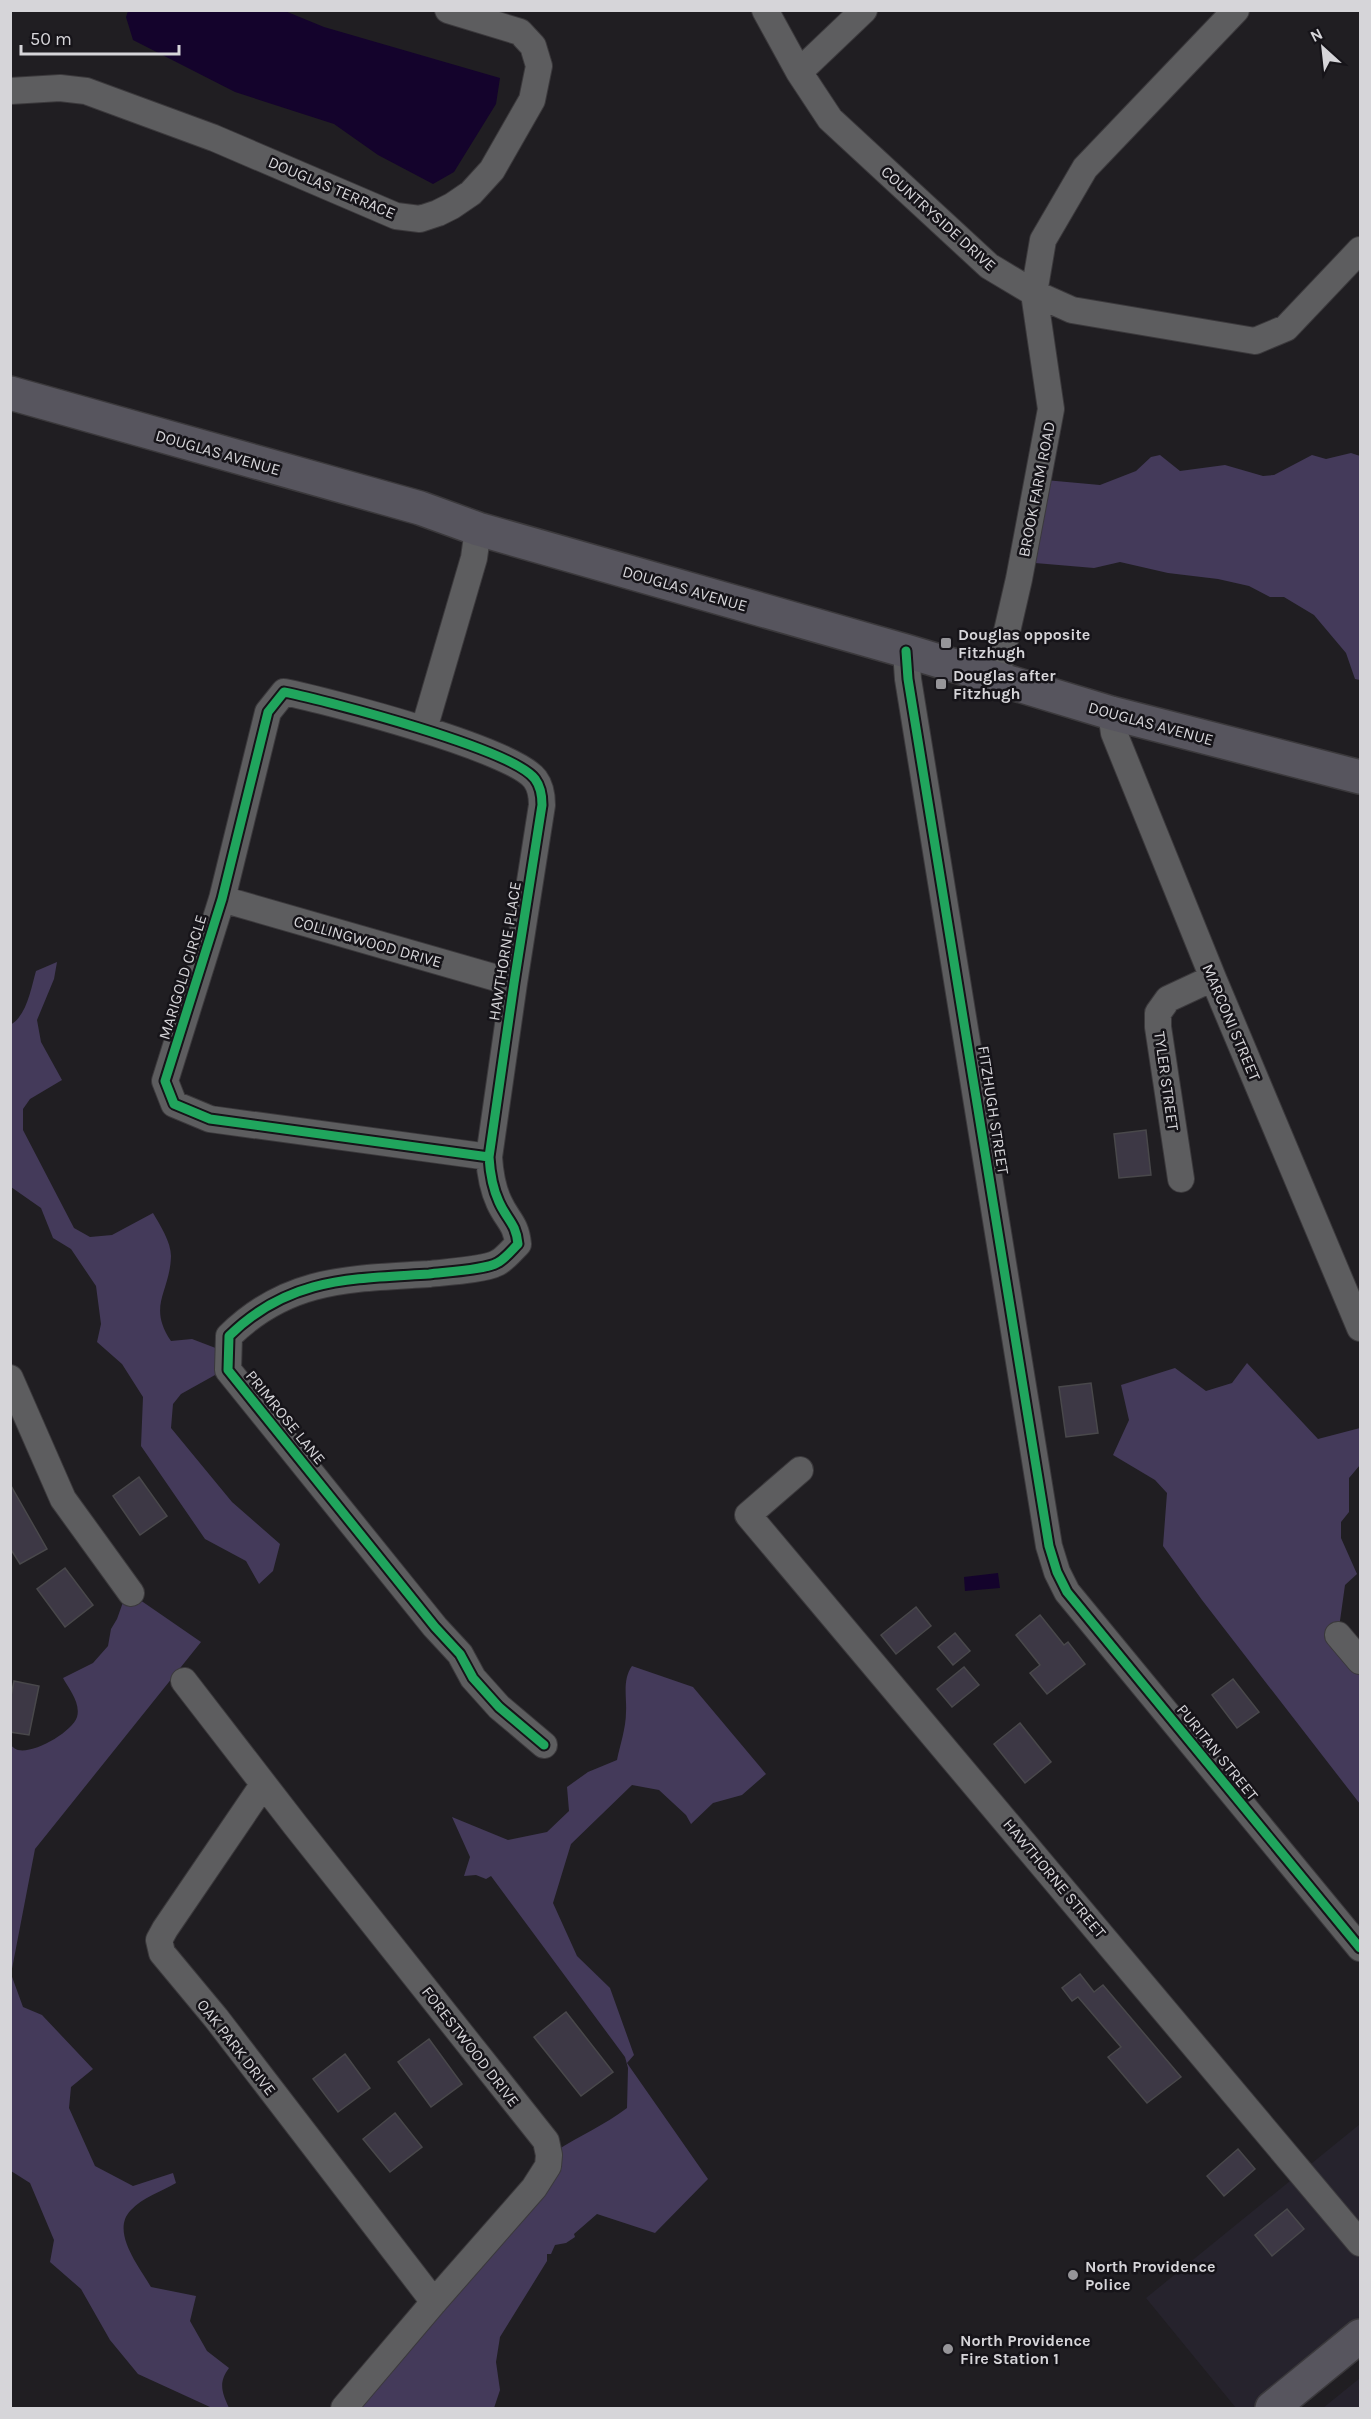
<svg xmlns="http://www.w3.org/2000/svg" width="1371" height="2419" viewBox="0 0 1371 2419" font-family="Karla,sans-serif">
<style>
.built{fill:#26232d}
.green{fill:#443a5a}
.water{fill:#14032c}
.building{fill:#3d3845;stroke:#49484b;stroke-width:1.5}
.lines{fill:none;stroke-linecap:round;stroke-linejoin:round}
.street-casing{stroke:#3b393c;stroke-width:28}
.primary-casing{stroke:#3b393c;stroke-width:36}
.street{stroke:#5d5d5f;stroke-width:26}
.primary{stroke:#57555e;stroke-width:33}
.cycleway-casing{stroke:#161419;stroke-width:13}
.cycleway{stroke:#20a55d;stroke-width:9}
.poi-dot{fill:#969599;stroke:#161419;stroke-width:2}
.labels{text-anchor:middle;stroke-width:5;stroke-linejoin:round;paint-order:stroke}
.street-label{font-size:16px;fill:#d6d5d9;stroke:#161419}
.poi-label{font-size:16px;font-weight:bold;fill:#d6d5d9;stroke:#161419;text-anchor:start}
</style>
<rect width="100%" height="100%" fill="#201e22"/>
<path class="built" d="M1360,2124V2354L1297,2408H1236L1146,2298Z
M1360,2378V2408H1323Z"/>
<path class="green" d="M1351,453L1360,456V680L1355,679L1346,653L1314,615L1284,597H1270L1249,586L1218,579L1168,573L1120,562L1094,568L1035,563L1033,559L1045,480L1100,485L1136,471L1151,457L1160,455L1180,471L1225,465L1263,476L1274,475L1312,455L1326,459Z
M57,962L54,979L37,1020L41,1042L62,1080L30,1099L23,1109V1130L74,1228L90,1237L112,1235L153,1213C160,1225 171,1242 171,1256C170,1293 147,1305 171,1341L192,1339L226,1352L224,1370L181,1394L173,1404L171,1428L232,1502L280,1544L273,1571L259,1584L246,1561L205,1539L141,1446L143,1397L122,1364L97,1342L101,1324L96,1286L71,1249L53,1238L41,1208L11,1187L10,1025C27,1016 31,988 36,971Z
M1247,1363L1318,1439L1360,1428V1465L1349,1478V1512L1341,1522V1538L1357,1574L1345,1585L1338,1635L1360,1662V1804L1202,1600L1163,1546L1167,1493L1155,1480L1113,1455L1129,1420L1121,1385L1175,1368L1206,1391L1232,1383Z
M127,1591L201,1642L35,1849L11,1974L23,2007L42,2015L93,2069L71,2087L69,2108L95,2166L133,2186L173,2173L176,2183C162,2191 142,2198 131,2210C110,2231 139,2266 151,2287L196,2296L190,2321L207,2351L229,2368C218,2383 222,2392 229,2408L210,2407L138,2374L110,2340L81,2289L50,2262L54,2240L30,2183L11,2171L10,1745C12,1746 16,1750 18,1750C34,1754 72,1732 77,1717C81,1703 69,1689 63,1678L93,1663L108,1646L111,1629L117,1619Z
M632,1666L693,1687L766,1774L742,1795L713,1803L691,1824L686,1815L659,1790L632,1785L571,1844L553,1903L577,1956L610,1988L634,2055L627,2063L708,2179L655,2233L597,2214L574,2234L575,2237L566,2243L555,2245L551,2254H547V2261L500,2337L496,2362L500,2390L494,2408H345L556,2151C579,2136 605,2125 627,2108L628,2068L625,2057L491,1876L486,1879L476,1875L464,1876L470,1857L452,1817L508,1840L547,1832L569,1811L567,1787L588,1772L617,1760C620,1745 626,1728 626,1712C627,1698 622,1680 632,1666Z"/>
<path class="water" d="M128,11H285L324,27L500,78L496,104L454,172L433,184L378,155L334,124L235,92L133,40L126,17Z
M998,1573L1000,1588L965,1591L964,1577Z"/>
<path class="building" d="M1146,1130L1151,1175L1119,1178L1114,1134Z
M1091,1383L1098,1433L1066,1437L1059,1387Z
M139,1477L167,1516L140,1535L113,1496Z
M10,1484L47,1549L20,1564L10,1548Z
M65,1568L93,1605L65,1627L37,1589Z
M916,1607L931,1626L896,1654L881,1635Z
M1040,1615L1064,1645L1068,1642L1085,1664L1047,1694L1030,1673L1040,1665L1016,1635Z
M955,1633L970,1651L953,1665L938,1647Z
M964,1667L979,1685L952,1707L937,1689Z
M1233,1679L1259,1712L1237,1728L1212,1695Z
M14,1681L39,1686L29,1735L10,1732V1701Z
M1020,1723L1051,1762L1025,1783L994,1744Z
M1080,1974L1094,1992L1103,1985L1181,2077L1147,2103L1108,2057L1121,2047L1078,1997L1072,2001L1062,1988Z
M566,2012L613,2072L581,2096L534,2037Z
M429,2039L462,2084L431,2107L398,2062Z
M345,2054L370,2088L338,2112L313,2079Z
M395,2113L422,2147L390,2172L363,2139Z
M1238,2149L1255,2169L1224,2196L1207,2176Z
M1287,2209L1304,2229L1272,2256L1255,2235Z"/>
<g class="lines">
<g class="street-casing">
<path id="street" d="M765,10L799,72L830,119L989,266L1034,293L1072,310L1255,341L1286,328L1360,250
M799,72L864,10
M10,91L60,88L86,91L214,138L396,216L420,219L438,213L452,206L471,193L492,170L532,100L539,66L533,46L520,32L448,10
M906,651L908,679L1049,1546L1057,1572L1067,1592L1360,1948
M996,679L1019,579L1051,409L1034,293L1043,240L1085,168L1236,10
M1111,713L1114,733L1213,978L1360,1328
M424,729L474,558L478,529
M222,899L514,983
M489,1157L210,1119L174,1104L165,1081L222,899L268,712L284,692C328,701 513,749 535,779C541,787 542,796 542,805L514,983L489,1157C490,1173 492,1187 499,1202C507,1220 516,1223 518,1244C512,1250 505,1259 497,1263C484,1270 445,1272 429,1274C351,1279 289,1277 229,1336L228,1370L435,1627L460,1654L473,1678L499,1707L544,1745
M1181,1179L1158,1027V1013L1168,999L1213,978
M10,1378L63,1499L131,1593
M800,1470L748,1515L1360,2243
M1338,1635L1360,1661
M184,1681L296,1826L546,2141L549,2155L548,2166L534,2188L434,2302L344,2408
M263,1785L165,1929L159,1940L162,1953L216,2018L434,2302"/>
</g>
<g class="primary-casing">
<path id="primary" d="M10,393L420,508L478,529L906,651L1111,713L1360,777
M1272,2408L1360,2336"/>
</g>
<use href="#street" class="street"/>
<use href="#primary" class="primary"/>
<g class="cycleway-casing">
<path id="cycleway" d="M906,651L908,679L1049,1546L1057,1572L1067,1592L1360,1948
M489,1157L210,1119L174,1104L165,1081L222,899L268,712L284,692C328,701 513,749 535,779C541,787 542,796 542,805L514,983L489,1157C490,1173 492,1187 499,1202C507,1220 516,1223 518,1244C512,1250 505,1259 497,1263C484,1270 445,1272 429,1274C351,1279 289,1277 229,1336L228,1370L435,1627L460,1654L473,1678L499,1707L544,1745"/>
</g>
<use href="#cycleway" class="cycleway"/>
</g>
<g class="poi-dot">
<rect x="940" y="637" width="12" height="12" rx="3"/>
<rect x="935" y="678" width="12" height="12" rx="3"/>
<circle cx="1073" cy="2275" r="6"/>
<circle cx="948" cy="2349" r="6"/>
</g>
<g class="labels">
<g class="street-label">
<text transform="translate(332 187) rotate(23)" y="6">DOUGLAS TERRACE</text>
<text transform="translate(939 218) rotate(42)" y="6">COUNTRYSIDE DRIVE</text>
<text transform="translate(218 452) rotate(16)" y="6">DOUGLAS AVENUE</text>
<text transform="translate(1036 489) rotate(-79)" y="6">BROOK FARM ROAD</text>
<text transform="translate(685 588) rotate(16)" y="6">DOUGLAS AVENUE</text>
<text transform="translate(1151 723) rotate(15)" y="6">DOUGLAS AVENUE</text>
<text transform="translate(368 941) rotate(16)" y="6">COLLINGWOOD DRIVE</text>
<text transform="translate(504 951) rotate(-81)" y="6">HAWTHORNE PLACE</text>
<text transform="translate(182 977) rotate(-73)" y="6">MARIGOLD CIRCLE</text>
<text transform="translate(1232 1022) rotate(67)" y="6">MARCONI STREET</text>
<text transform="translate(1167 1081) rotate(82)" y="6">TYLER STREET</text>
<text transform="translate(994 1110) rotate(81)" y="6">FITZHUGH STREET</text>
<text transform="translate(286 1417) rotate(51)" y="6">PRIMROSE LANE</text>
<text transform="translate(1218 1752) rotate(51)" y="6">PURITAN STREET</text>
<text transform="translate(1055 1878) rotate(50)" y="6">HAWTHORNE STREET</text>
<text transform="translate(471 2046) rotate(52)" y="6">FORESTWOOD DRIVE</text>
<text transform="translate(237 2047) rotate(52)" y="6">OAK PARK DRIVE</text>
</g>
<g class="poi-label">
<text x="958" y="640">Douglas opposite<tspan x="958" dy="18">Fitzhugh</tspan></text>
<text x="953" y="681">Douglas after<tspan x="953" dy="18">Fitzhugh</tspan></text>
<text x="1085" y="2272">North Providence<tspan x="1085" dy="18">Police</tspan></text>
<text x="960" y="2346">North Providence<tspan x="960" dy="18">Fire Station 1</tspan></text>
</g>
</g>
<rect width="1371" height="2419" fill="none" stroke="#d6d5d9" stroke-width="24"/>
<g transform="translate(1323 48) rotate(333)" stroke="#161419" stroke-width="4.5" paint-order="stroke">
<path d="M0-4.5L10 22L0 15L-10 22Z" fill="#d6d5d9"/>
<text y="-9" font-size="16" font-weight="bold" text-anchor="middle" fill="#d6d5d9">N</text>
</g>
<path d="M21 45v9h158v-9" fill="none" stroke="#d6d5d9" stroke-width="3"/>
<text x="30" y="45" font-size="18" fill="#d6d5d9" stroke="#161419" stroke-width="4.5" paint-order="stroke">50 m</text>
</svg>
